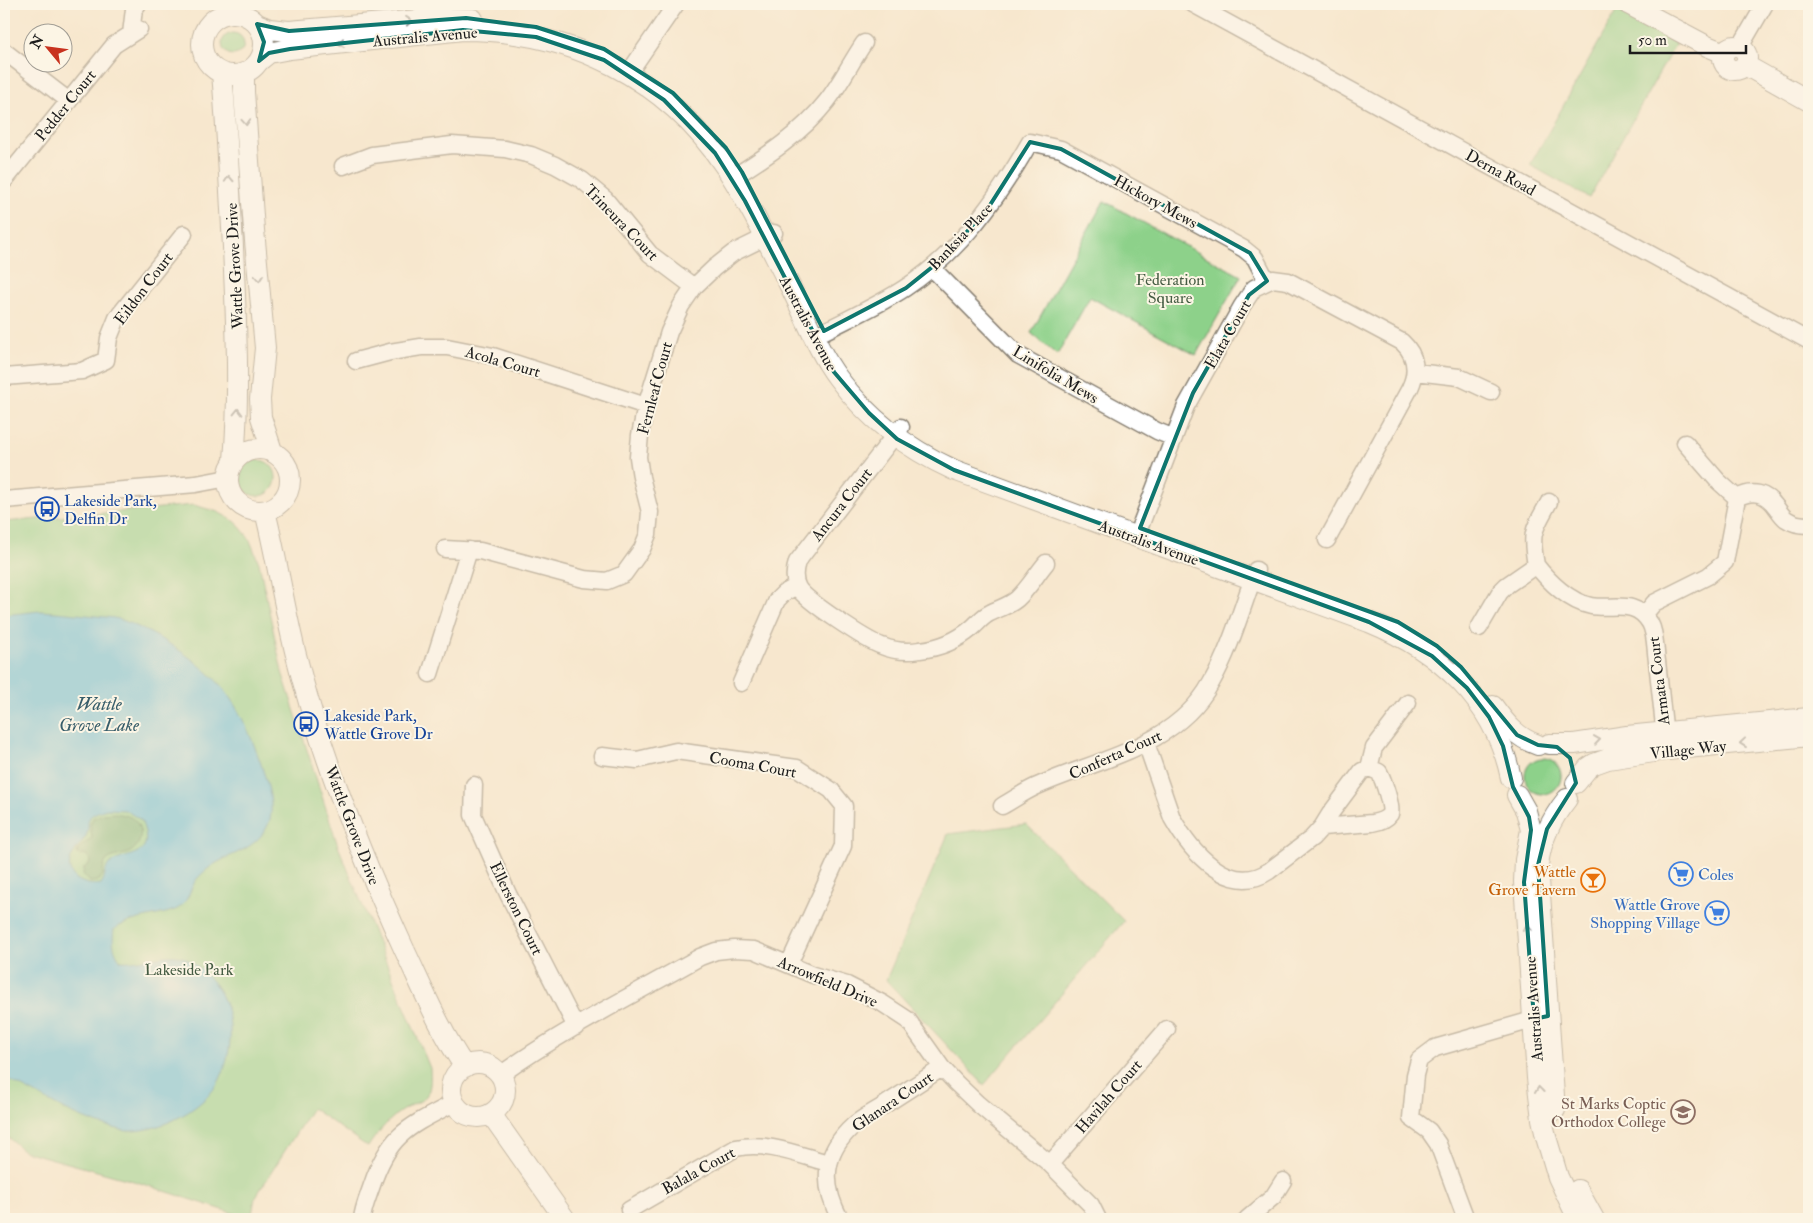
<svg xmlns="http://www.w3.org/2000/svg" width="1813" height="1223" viewBox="0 0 1813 1223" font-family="'IM FELL Double Pica',serif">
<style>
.green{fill:#8dd18a;stroke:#547653}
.forest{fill:#72b376;stroke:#476849}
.water{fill:#60bede;stroke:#3e6d7d;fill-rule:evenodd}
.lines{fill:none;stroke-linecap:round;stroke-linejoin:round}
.minor-casing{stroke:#8a8275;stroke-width:19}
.tertiary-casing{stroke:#8a8275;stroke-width:22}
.minor{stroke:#fff;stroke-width:16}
.tertiary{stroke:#fff;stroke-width:20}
.oneway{stroke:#999}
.marked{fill:none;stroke:#0f766e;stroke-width:4;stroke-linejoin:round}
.labels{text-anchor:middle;stroke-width:4;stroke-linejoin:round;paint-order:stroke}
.street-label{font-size:16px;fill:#1c1c1c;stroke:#fcf5e5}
.park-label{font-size:16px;fill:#445b42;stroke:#fcf5e5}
.transit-label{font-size:16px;fill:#164399;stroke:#fcf5e5;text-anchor:start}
.food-label{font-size:16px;fill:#c56008;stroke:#fcf5e5;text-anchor:end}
.shop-label{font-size:16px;fill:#366cbe;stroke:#fcf5e5;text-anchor:start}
.education-label{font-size:16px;fill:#785e54;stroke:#fcf5e5;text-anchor:end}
.water-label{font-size:18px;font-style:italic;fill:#375d6a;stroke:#fcf5e5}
</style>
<rect width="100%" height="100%" fill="#fcf5e5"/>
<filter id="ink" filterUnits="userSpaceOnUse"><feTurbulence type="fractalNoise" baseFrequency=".02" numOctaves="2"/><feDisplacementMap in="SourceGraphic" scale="10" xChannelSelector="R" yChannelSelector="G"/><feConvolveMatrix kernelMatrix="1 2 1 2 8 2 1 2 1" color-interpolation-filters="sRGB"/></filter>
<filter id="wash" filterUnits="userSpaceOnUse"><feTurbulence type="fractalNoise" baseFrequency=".0096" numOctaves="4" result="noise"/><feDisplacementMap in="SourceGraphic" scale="20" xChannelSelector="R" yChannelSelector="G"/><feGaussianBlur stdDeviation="1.12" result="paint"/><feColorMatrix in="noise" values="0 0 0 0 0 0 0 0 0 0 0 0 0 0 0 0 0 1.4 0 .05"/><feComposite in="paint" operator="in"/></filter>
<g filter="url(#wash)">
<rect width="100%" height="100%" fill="#f7e7ce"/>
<path class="green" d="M1617,10L1676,43L1589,198L1530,165Z
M222 44a11 11 0 1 1 22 0a11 11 0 1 1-22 0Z
M1104,201L1241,276L1196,355L1090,297L1057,355L1031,333Z
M240 478a18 18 0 1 1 36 0a18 18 0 1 1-36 0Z
M194,505L218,512L236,522L249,538L259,563L282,672L338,846L430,1068C433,1106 420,1097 397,1114C385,1124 376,1134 368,1147L312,1108L255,1198L251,1219L137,1182L24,1151L4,1134V522Z
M1525 776a18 18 0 1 1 36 0a18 18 0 1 1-36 0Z
M1026,824L1124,921L984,1085L886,980L948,834Z"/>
<path class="forest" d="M115,813C120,814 126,815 130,817C145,825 143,845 130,852C123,856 114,855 107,860C103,865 103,869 103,875L98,881L90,882L83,874L84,868L90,863L89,857L84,854L80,855L77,854C77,846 87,843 92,838L90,825L93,818L103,814Z"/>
<path class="water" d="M40,611C59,612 77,614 96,616C103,617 112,617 119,619C153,631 198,659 222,687C240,709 252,738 261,764C267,783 277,808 267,827C254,851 230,853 210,867C205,871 199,876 196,880C189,890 188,905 175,910C153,918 136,916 114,929C112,942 113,951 121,961C140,963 167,951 185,958C194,962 204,972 211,980C235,1006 235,1047 220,1079C206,1108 160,1132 128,1131C124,1131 118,1129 114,1128C72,1119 42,1095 4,1078V615ZM107,809L125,810L141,820C157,858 130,851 109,864C104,871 106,877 101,884C84,887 64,877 71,858C75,849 79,846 84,839C95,824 77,817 107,809Z"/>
</g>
<g filter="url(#ink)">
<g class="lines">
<g class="minor-casing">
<path id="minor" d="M441,4L443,30
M1193,4L1809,341
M131,34L134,9L138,4
M1740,47L1765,4
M4,51L69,101
M628,74L676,4
M343,166L372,155L452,145L505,149L531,155L555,165L582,180L605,199L650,254L694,287
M732,178C767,156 801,134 827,101C841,83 851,62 864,43
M4,181L114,45L139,29
M932,268L1018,355L1157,431L1174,438
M815,336C845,320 876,307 905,288C960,252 998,198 1030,142L1061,149L1244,249L1255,258L1267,281
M356,361L390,352L421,347H447L493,356L646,406
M1416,372L1459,377L1491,392
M4,377L82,371L106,360L109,338L117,318L184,234
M901,427L797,562C794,571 793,579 798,588C806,601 867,641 882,646C894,651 908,652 920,650C939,648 958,640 972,628C978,623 983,616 990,613C999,608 1009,606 1017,599C1028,589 1036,575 1046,563
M1737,498C1753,489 1766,493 1776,507C1779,511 1782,516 1786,519C1793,524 1801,525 1809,525
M4,500L196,484L228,478
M1136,537L1186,406L1242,306L1254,288L1273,279L1288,281L1402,342C1416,355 1418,371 1410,388L1327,540
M445,549L480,551L584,579L607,581L624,574L642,549L648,534L650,512L641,477L638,457L640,435L646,406L669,332L681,306L694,287L714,268L733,253L774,233
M1536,565C1549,582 1570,602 1591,606C1613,610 1635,598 1650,623C1656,634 1655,649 1657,661C1660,689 1663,717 1666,745
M1644,615L1654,603L1708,576L1725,562L1737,498L1718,481L1685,443
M1479,628L1500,592L1507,585L1536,565C1530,532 1533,531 1549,502
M430,674L469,550
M741,683L777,600L784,593L797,586
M1146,743L1172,818C1190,850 1229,898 1269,871L1312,838L1322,827L1330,814L1362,771L1369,768L1379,772C1383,779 1393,808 1390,814C1386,820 1378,822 1372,823L1322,827
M602,756L637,760L676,751L797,768L831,790L844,806L843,846L789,964
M1369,768L1374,748L1408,703
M474,785L473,815L508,894L576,1027
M1002,806C1013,800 1024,792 1035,787C1097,759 1175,748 1211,683C1231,648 1242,607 1256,570
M500,1075C563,1030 633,995 700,957L716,951L734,949L754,950L813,975L847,985L882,1003L908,1020L942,1068L956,1083L978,1104L1050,1164L1091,1205L1098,1219
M1050,1164L1167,1029
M629,1210L736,1148C766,1141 799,1155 828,1163
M362,1219C363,1208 368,1197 372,1185C389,1134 408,1127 454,1103
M840,1219C821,1183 823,1153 854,1125C863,1117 876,1111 886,1104C905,1092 923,1080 942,1068
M1247,1219L1273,1197L1283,1181
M1466,1219L1438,1144L1429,1131L1411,1118L1415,1075L1419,1060L1435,1048L1543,1017"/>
</g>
<g class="tertiary-casing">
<path id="tertiary" d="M1628,4L1707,46L1724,53
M202 44a31 31 0 1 1 62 0a31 31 0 1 1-62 0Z
M257,24L269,29L289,31L442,18L473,19
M1723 58a12 12 0 1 1 24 0a12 12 0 1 1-24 0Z
M259,61L269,53L290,49L463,30C571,30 666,78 726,168C750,204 769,245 789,284C805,315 817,350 838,378C868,419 908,449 954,470L1369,622C1440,651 1495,701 1511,778
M1745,65L1809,101
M222,73C227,131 230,189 233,247C236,319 240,389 234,460
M244,73V92L254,230L265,348L260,399L261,417L272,451
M228 480a31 31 0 1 1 62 0a31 31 0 1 1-62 0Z
M265,511C277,559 284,607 296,655C321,756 361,855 404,949C423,989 440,1031 465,1067
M1493,706C1506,724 1517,738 1538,745
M1549,744H1574L1627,736L1809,718
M1576,783L1588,768L1594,764L1608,759L1667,750L1809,736
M1517,795L1526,811L1531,830L1525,860L1524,882L1537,1078L1542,1119L1546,1137L1558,1177L1578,1219
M451 1090a27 27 0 1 1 54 0a27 27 0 1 1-54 0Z
M1555,1110L1538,865C1541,839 1551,819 1567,799
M491,1114L565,1219
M1578,1190L1594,1219"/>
</g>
<use href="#minor" class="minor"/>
<use href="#tertiary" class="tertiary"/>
</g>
<defs><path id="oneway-chevron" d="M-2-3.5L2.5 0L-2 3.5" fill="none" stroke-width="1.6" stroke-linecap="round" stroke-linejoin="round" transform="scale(1.25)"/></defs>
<g class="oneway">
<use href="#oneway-chevron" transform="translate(409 21) rotate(-5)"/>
<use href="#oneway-chevron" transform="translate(341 43) rotate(174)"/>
<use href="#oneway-chevron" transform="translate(246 122) rotate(86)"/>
<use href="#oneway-chevron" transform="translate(229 179) rotate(-93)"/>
<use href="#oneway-chevron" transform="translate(259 278) rotate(85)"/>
<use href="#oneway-chevron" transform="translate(238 412) rotate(-89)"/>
<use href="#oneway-chevron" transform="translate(1597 740) rotate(-8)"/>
<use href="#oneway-chevron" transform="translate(1743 743) rotate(174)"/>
<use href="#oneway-chevron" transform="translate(1527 928) rotate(-95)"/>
<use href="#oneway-chevron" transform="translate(1539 1090) rotate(-96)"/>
</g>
</g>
<path d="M0 0H1813V1223H0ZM466,18L536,27L604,49L673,93L726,148L742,172L824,331L906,288L946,256L990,205L1030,142L1061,149L1250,253L1267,281L1249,295L1193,393L1140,528L1398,622L1437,646L1461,667L1517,735L1538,745L1557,747L1570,758L1576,783L1547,829L1538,865L1548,1016L1534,1019L1524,882L1531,830L1529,817L1513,787L1503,746L1489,717L1467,688L1432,656L1369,622L954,470L897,439L869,413L834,372L745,201L715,153L664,100L604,60L536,37L463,30L290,49L269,53L259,61L264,42L257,24L289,31Z" fill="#f7e7ce" fill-opacity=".55" fill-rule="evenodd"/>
<path class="marked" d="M466,18L536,27L604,49L673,93L726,148L742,172L824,331L906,288L946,256L990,205L1030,142L1061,149L1250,253L1267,281L1249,295L1193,393L1140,528L1398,622L1437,646L1461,667L1517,735L1538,745L1557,747L1570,758L1576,783L1547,829L1538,865L1548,1016L1534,1019L1524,882L1531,830L1529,817L1513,787L1503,746L1489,717L1467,688L1432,656L1369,622L954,470L897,439L869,413L834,372L745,201L715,153L664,100L604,60L536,37L463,30L290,49L269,53L259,61L264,42L257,24L289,31Z"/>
<defs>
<g id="bus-ring" transform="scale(1.25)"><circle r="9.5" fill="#fcf5e5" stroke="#1a4fb4" stroke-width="1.5"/><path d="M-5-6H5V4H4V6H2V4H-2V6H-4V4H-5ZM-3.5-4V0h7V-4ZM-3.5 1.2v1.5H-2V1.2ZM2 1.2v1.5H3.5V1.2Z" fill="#1a4fb4"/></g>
<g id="supermarket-ring" transform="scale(1.25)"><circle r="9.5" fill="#fcf5e5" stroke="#3f7fe0" stroke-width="1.5"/><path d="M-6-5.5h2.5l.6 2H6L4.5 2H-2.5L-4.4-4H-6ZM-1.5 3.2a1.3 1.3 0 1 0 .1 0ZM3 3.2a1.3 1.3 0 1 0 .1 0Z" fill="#3f7fe0"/></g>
<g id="bar-ring" transform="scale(1.25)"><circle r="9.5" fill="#fcf5e5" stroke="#e8710a" stroke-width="1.5"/><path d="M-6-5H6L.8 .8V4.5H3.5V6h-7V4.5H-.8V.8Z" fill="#e8710a"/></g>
<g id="school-ring" transform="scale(1.25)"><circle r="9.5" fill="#fcf5e5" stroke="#8d6e63" stroke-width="1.5"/><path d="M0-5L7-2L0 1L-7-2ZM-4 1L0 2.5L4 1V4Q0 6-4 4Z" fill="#8d6e63"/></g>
</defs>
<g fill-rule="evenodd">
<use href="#bus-ring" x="47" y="509"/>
<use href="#bus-ring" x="306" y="724"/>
<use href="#supermarket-ring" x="1681" y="874"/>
<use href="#bar-ring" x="1593" y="880"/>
<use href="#supermarket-ring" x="1717" y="913"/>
<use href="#school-ring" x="1683" y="1112"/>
</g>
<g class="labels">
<g class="street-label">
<text transform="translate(425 36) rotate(-5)" y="6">Australis Avenue</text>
<text transform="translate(65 105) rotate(-51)" y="6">Pedder Court</text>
<text transform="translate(1501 172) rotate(29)" y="6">Derna Road</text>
<text transform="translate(1156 201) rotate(29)" y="6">Hickory Mews</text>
<text transform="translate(622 222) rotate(46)" y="6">Trineura Court</text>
<text transform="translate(960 236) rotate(-47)" y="6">Banksia Place</text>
<text transform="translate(234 266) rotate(-93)" y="6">Wattle Grove Drive</text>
<text transform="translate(143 288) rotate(-53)" y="6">Eildon Court</text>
<text transform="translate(809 323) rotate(62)" y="6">Australis Avenue</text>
<text transform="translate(1227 334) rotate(-60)" y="6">Elata Court</text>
<text transform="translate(503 361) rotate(16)" y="6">Acola Court</text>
<text transform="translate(1056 374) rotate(31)" y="6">Linifolia Mews</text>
<text transform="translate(654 388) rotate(-75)" y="6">Fernleaf Court</text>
<text transform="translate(841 504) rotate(-52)" y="6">Ancura Court</text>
<text transform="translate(1149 542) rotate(20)" y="6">Australis Avenue</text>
<text transform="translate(1658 681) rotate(-97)" y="6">Armata Court</text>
<text transform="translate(1688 749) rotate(-6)" y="6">Village Way</text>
<text transform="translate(1115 754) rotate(-24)" y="6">Conferta Court</text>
<text transform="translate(753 764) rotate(10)" y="6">Cooma Court</text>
<text transform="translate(353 825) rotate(69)" y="6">Wattle Grove Drive</text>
<text transform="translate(517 908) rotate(64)" y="6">Ellerston Court</text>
<text transform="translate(828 981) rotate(23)" y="6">Arrowfield Drive</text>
<text transform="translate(1533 1009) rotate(-94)" y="6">Australis Avenue</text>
<text transform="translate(1108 1096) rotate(-49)" y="6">Havilah Court</text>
<text transform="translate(892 1101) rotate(-34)" y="6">Glanara Court</text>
<text transform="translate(698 1170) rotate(-29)" y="6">Balala Court</text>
</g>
<g class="park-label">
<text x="1170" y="285">Federation<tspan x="1170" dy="18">Square</tspan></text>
<text x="189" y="975">Lakeside Park</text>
</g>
<g class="transit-label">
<text x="64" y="506">Lakeside Park,<tspan x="64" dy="18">Delfin Dr</tspan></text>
<text x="324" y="721">Lakeside Park,<tspan x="324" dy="18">Wattle Grove Dr</tspan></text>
</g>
<g class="food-label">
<text x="1576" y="877">Wattle<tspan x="1576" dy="18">Grove Tavern</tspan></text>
</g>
<g class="shop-label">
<text x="1698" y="880">Coles</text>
<text x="1700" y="910" text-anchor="end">Wattle Grove<tspan x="1700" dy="18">Shopping Village</tspan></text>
</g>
<g class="education-label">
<text x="1666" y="1109">St Marks Coptic<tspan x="1666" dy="18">Orthodox College</tspan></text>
</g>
<g class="water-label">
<text x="99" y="710">Wattle<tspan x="99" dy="21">Grove Lake</tspan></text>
</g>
</g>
<rect width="1813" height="1223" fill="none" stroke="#fcf5e5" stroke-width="20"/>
<g transform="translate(48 48) rotate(299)"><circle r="24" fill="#fcf5e5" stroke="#a29e95"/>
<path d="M0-4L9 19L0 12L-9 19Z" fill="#c8321e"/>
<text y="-8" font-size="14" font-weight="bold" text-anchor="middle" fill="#1c1c1c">N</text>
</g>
<path d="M1630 45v8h116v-8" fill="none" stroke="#1c1c1c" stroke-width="2.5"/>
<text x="1638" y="45" font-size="15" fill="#1c1c1c" stroke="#fcf5e5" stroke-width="4" paint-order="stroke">50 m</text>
</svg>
